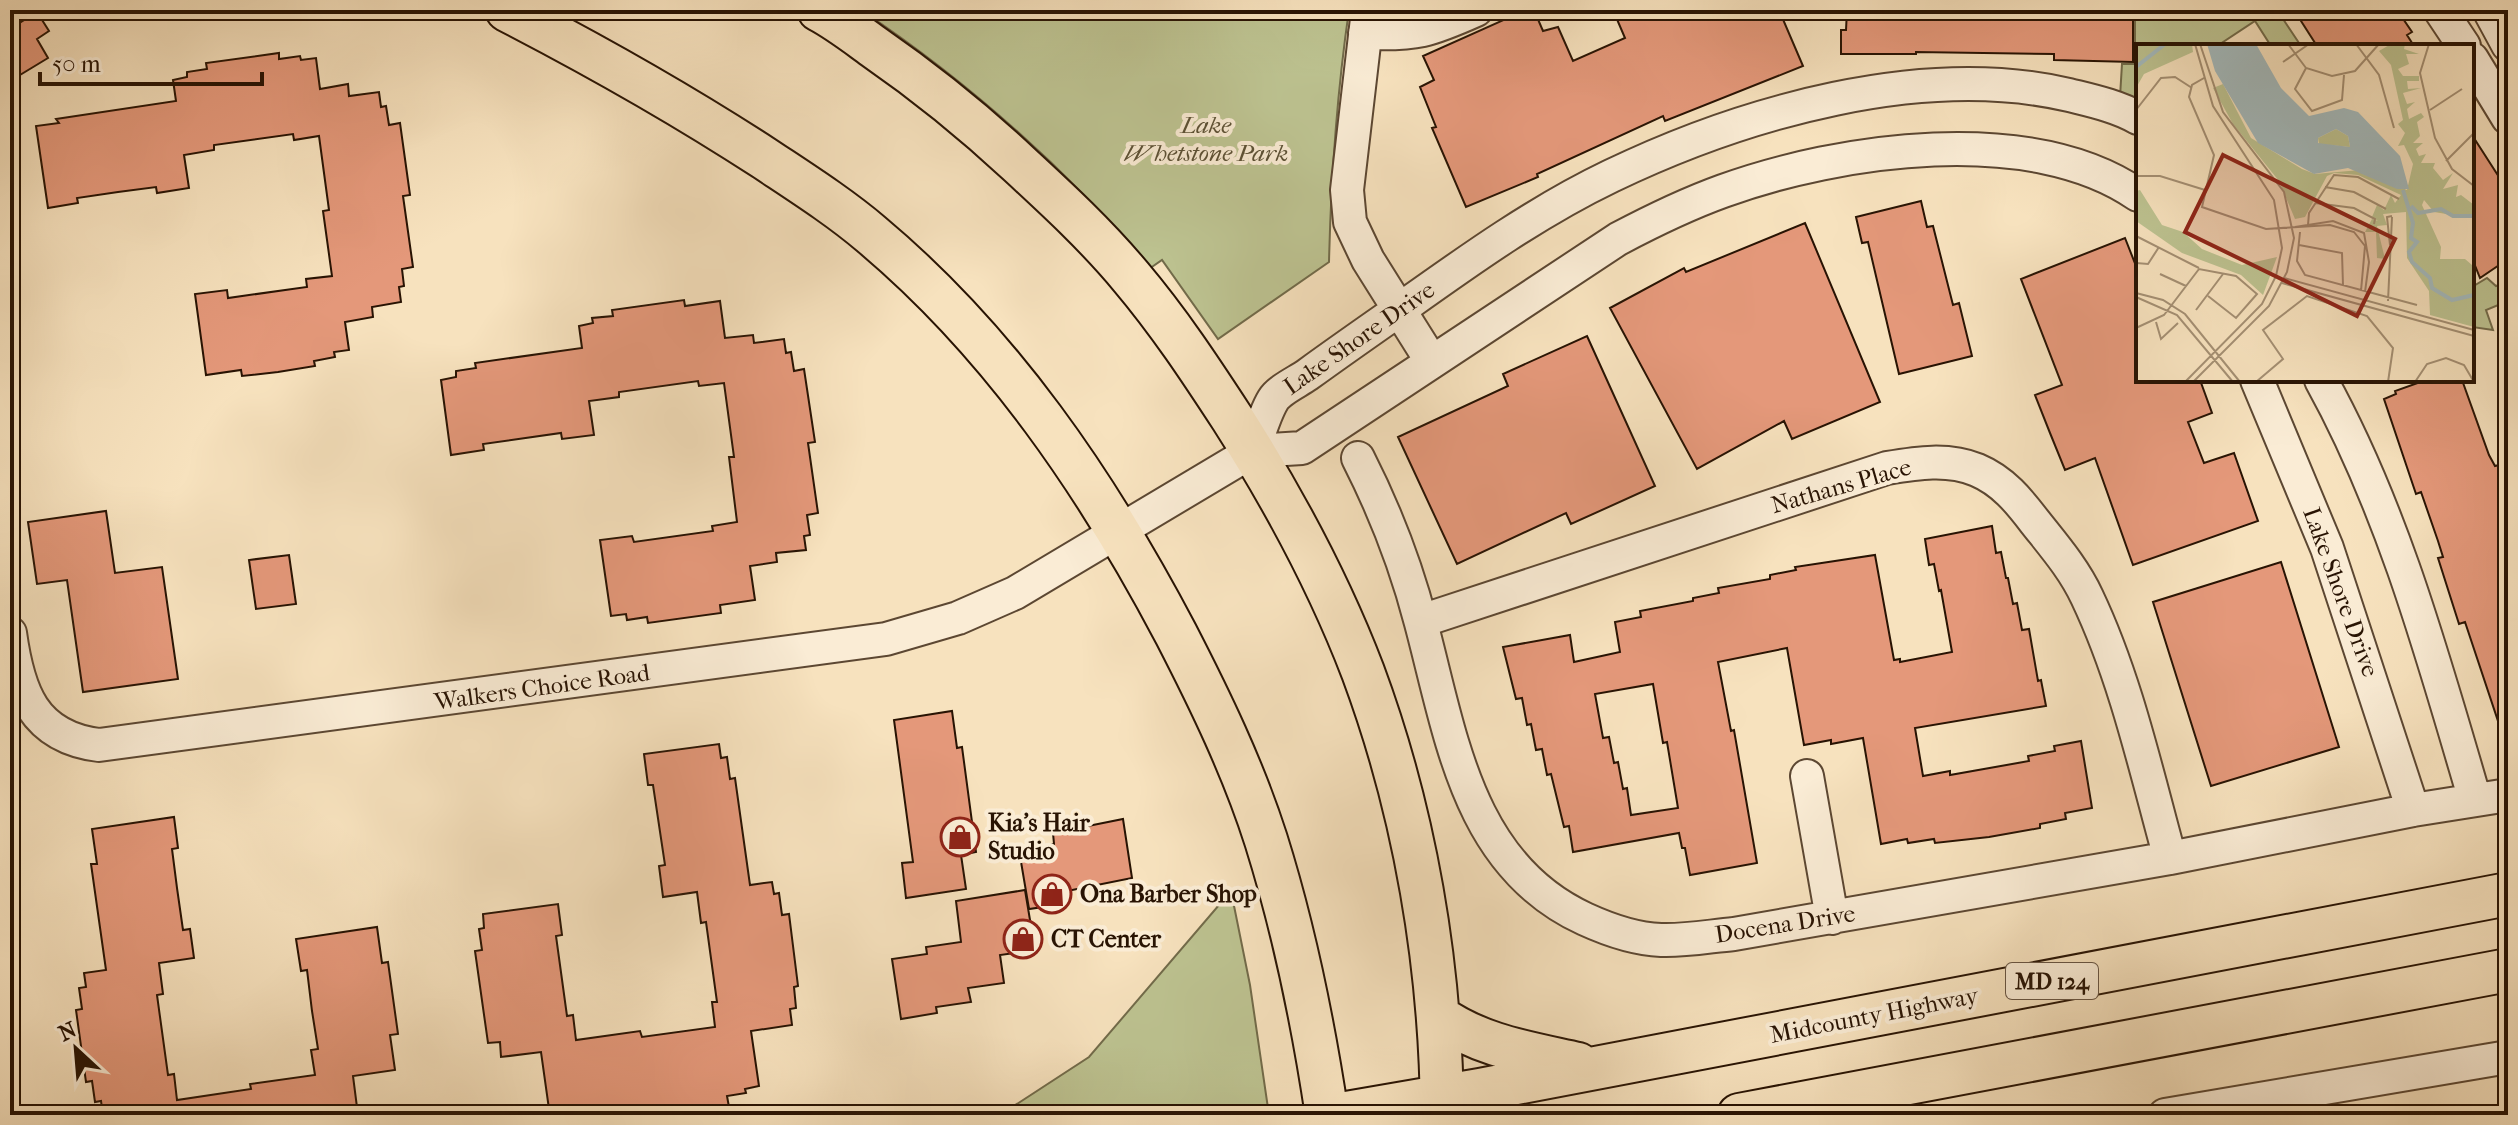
<svg xmlns="http://www.w3.org/2000/svg" width="2518" height="1125" viewBox="0 0 2518 1125" font-family="'IM FELL French Canon',serif">
<style>
.green{fill:#bdc391;stroke:#726b4a;stroke-width:2}
.building{fill:#e4987a;stroke:#281303;stroke-width:2;fill-rule:evenodd}
.lines{fill:none;stroke-linecap:round;stroke-linejoin:round}
.minor-casing{stroke:#5c4732;stroke-width:36}
.major-casing{stroke:#281303;stroke-width:46}
.minor{stroke:#faecd5;stroke-width:32}
.major{stroke:#f7e2be;stroke-width:42}
.labels{text-anchor:middle;stroke-width:8;stroke-linejoin:round;paint-order:stroke}
.shield{fill:#faecd5;stroke:#675442;stroke-width:2}
.shield-label{font-size:22px;font-weight:bold;fill:#281303}
.park-label{font-size:24px;font-style:italic;fill:#5c5135;stroke:#faecd5}
.street-label{font-size:24px;fill:#281303;stroke:#faecd5}
.poi-label{font-size:24px;font-weight:bold;fill:#281303;stroke:#faecd5;text-anchor:start}
.inset-river{fill:none;stroke:#a3babd;stroke-width:4}
.inset-road{fill:none;stroke:#a48f73;stroke-width:2}
.view{fill:#8f2418;fill-opacity:0.15;stroke:#8f2418;stroke-width:4}
.inset-edge{fill:none;stroke:#281303;stroke-width:4}
</style>
<rect width="100%" height="100%" fill="#f7e2be"/>
<filter id="stains"><feTurbulence type="fractalNoise" baseFrequency=".0025" numOctaves="4"/><feColorMatrix values="0 0 0 0 .2 0 0 0 0 .09 0 0 0 0 .02 0 0 0 .5 -.17"/></filter>
<radialGradient id="worn" r=".72"><stop offset=".6" stop-color="#630" stop-opacity="0"/><stop offset="1" stop-color="#630" stop-opacity=".3"/></radialGradient>
<path class="green" d="M861,10H1349C1337,93 1331,178 1329,262L1218,339L1162,260L1149,269C1128,244 1107,219 1084,195C1016,126 942,64 861,10Z
M2135,10H2277L2301,46H2271L2255,21L2217,46H2138V100L2120,97L2122,64H2135Z
M2487,278L2496,286L2508,282V301L2486,310L2493,330L2472,327V287Z
M1231,891L1250,985L1269,1115H1000L1089,1057Z"/>
<path class="building" d="M1526,10H1534L1543,31L1558,27L1573,61L1625,38L1613,10H1779L1803,66L1665,121L1663,116L1537,174L1538,177L1466,207L1432,128L1436,127L1420,87L1434,80L1423,56Z
M1847,10H2126V20H2133V62L2054,60V54L1916,52V54H1841V30H1846Z
M2294,10H2397L2412,32L2407,35L2414,46H2317Z
M37,12L49,31L37,39L48,58L10,81V29Z
M279,53V59L300,56L301,60L316,58L320,89L348,84L349,96L379,92L381,107L386,106L389,125L400,123L410,195L403,196L413,267L402,269L404,286L399,287L401,302L372,307L373,317L345,322L349,350L334,352L335,357L314,361L315,366L278,372L242,376L241,370L206,375L195,294L227,290L228,298L307,287L306,279L332,276L323,211L329,210L319,136L294,140L293,134L214,145V150L184,155L189,188L157,193L156,187L118,192L77,198L78,203L48,208L36,126L59,123L56,119L176,101L173,80L187,77V72L207,69L206,63Z
M2472,135L2508,191V259L2480,278L2472,258Z
M1921,201L1927,227L1933,226L1953,305L1959,303L1972,356L1899,374L1868,242L1862,243L1856,217Z
M1805,223L1880,402L1792,439L1784,421L1697,469L1610,308L1684,268L1686,272Z
M2125,238L2138,271V380H2200L2212,413L2188,422L2204,463L2234,453L2258,521L2133,565L2095,458L2065,470L2050,433L2035,395L2062,385L2021,279Z
M684,300L685,306L720,301L725,338L753,335L754,343L784,339L786,353L791,352L794,371L804,369L815,442L808,443L818,513L807,515L810,535L804,536L806,550L776,553L777,562L750,566L755,600L720,605L721,613L648,623L647,617L627,620L626,614L611,616L600,540L632,536L634,542L713,531L712,526L737,522L729,457H734L724,383L699,386L698,381L619,392V397L589,401L594,435L562,439L561,433L483,444L484,450L451,455L441,380L456,377V371L476,368L475,363L582,348L579,326L593,323L592,318L613,316L612,310Z
M1587,336L1655,486L1571,524L1566,513L1457,564L1398,437L1508,386L1503,374Z
M2426,380H2462L2489,455L2495,466L2499,465L2508,493V738L2504,739L2465,622L2459,624L2438,558L2443,557L2438,541L2421,492L2416,494L2384,399L2396,394L2395,391Z
M106,511L115,573L162,567L178,679L83,692L67,580L37,584L28,522Z
M1992,526L1996,553L2001,552L2006,578H2008L2013,604L2017,603L2022,630L2029,629L2038,681L2041,680L2046,706L1915,728L1923,776L1950,771V775L2029,761L2028,756L2055,751L2054,746L2081,741L2092,808L2065,813L2066,819L2040,824V828L1989,837L1935,843L1934,839L1908,843L1907,839L1881,844L1863,738L1831,744V740L1804,745L1787,648L1718,662L1731,731L1734,730L1757,863L1690,875L1685,848H1682L1679,833L1573,852L1569,826L1564,827L1551,774L1547,775L1542,749L1536,750L1531,724L1527,725L1522,698L1516,699L1503,647L1570,635L1574,662L1620,652L1615,622L1641,617L1640,611L1693,601V598L1719,593L1718,588L1770,579V575L1796,570L1795,567L1875,555L1894,660L1900,659V662L1952,652L1941,590L1939,591L1934,564L1929,565L1925,539ZM1653,684L1663,743L1667,742L1678,808L1631,815L1627,788L1623,789L1618,762L1614,763L1609,737L1603,738L1595,694Z
M289,555L296,604L256,609L249,560Z
M2281,562L2339,747L2211,786L2153,602Z
M952,711L957,748L962,747L976,852L961,855L966,889L906,898L902,863L913,862L894,720Z
M719,744L721,758L727,757L730,779L735,778L750,885L772,882L774,894L779,893L782,915L789,914L798,986L794,987L796,1008L790,1009L792,1025L751,1031L759,1086L745,1089L746,1093L727,1096L729,1107L670,1115H584L583,1110L564,1112L563,1107L549,1109L541,1052L501,1057L500,1042L488,1043L475,951L482,950L479,929L484,928L483,914L558,904L562,935L556,936L567,1016L573,1015L576,1040L640,1031L642,1037L715,1027L712,1002H717L706,922L701,923L697,892L663,897L659,866L665,865L653,785H648L644,754Z
M174,817L178,848L172,849L177,888L183,930L190,929L194,958L159,963L163,994L157,995L168,1075L174,1074L177,1100L251,1089L250,1084L315,1075L311,1050L318,1049L312,1011L307,970L301,971L296,939L377,927L382,963L388,962L398,1034L390,1035L395,1070L353,1076L358,1115H143L142,1111L103,1115L101,1101L95,1102L92,1081L86,1082L76,1010L82,1009L79,988L86,987L84,973L106,970L91,864H97L92,829Z
M1123,819L1132,878L1062,892L1064,904L1029,909L1019,850L1054,844L1053,833Z
M1025,890L1035,950L1000,955L1004,983L968,988L971,1002L936,1007L937,1013L901,1019L892,959L927,954L926,947L961,942L956,901Z"/>
<g class="lines">
<g class="minor-casing">
<path id="minor" d="M1368,10L1347,190L1350,222L1368,260L1432,362
M2440,10L2464,46
M2489,10L2508,45
M1365,33C1417,35 1429,31 1476,10
M2472,59L2508,118
M2257,380L2327,548L2413,810
M2321,380C2393,510 2433,657 2475,800
M1253,451C1259,435 1264,415 1273,400C1279,390 1297,382 1307,375C1340,351 1373,328 1406,305C1472,258 1538,211 1611,176C1744,112 1923,61 2069,95C2093,101 2117,106 2138,118
M1358,458C1385,511 1406,565 1421,623C1451,735 1467,865 1585,919C1609,930 1635,939 1661,940C1685,941 1711,936 1734,934L2170,858L2413,810L2508,795
M1421,621L1887,468C1917,463 1948,458 1977,470C2003,481 2019,501 2035,522C2054,546 2074,569 2087,597C2126,679 2146,771 2170,858
M10,633C18,691 33,737 99,745L886,639L958,618L1015,593L1253,451L1302,448L1618,239C1652,221 1687,204 1723,191C1839,149 2031,121 2138,195
M1807,776L1832,918
M2165,1115L2508,1057"/>
</g>
<g class="major-casing">
<path id="major" d="M507,10C596,56 681,104 764,158C800,182 838,206 871,234C1001,343 1097,484 1176,634C1210,700 1243,768 1266,840C1294,929 1313,1022 1327,1115
M819,10C838,20 856,34 874,47C926,83 973,121 1019,164C1058,200 1097,236 1131,277C1169,322 1200,369 1232,418C1283,498 1329,583 1363,672C1415,812 1441,965 1442,1115
M1438,1016C1480,1046 1529,1053 1578,1064
M1335,1115L1480,1090L2508,894
M1739,1115L2508,970"/>
</g>
<use href="#minor" class="minor"/>
<use href="#major" class="major"/>
</g>
<defs>
<g id="shop-ring" transform="scale(2)"><circle r="9.5" fill="#faecd5" stroke="#8f2418" stroke-width="1.5"/><path d="M-5-2.5h2.3a2.7 3.5 0 0 1 5.4 0H5L5.5 6h-11ZM-1.5-2.5h3a1.5 2.3 0 0 0-3 0Z" fill="#8f2418"/></g>
</defs>
<g fill-rule="evenodd">
<use href="#shop-ring" x="960" y="837"/>
<use href="#shop-ring" x="1052" y="894"/>
<use href="#shop-ring" x="1023" y="939"/>
</g>
<g class="labels">
<rect class="shield" x="2006" y="963" width="92" height="36" rx="6"/>
<g class="shield-label">
<text x="2052" y="989">MD 124</text>
</g>
<g class="park-label">
<text x="1206" y="133">Lake<tspan x="1206" dy="28">Whetstone Park</tspan></text>
</g>
<g class="street-label">
<text transform="translate(1359 338) rotate(-35)" y="8">Lake Shore Drive</text>
<text transform="translate(1841 486) rotate(-16)" y="8">Nathans Place</text>
<text transform="translate(2341 592) rotate(70)" y="8">Lake Shore Drive</text>
<text transform="translate(542 687) rotate(-8)" y="8">Walkers Choice Road</text>
<text transform="translate(1785 924) rotate(-9)" y="8">Docena Drive</text>
<text transform="translate(1874 1015) rotate(-11)" y="8">Midcounty Highway</text>
</g>
<g class="poi-label">
<text x="988" y="831">Kia's Hair<tspan x="988" dy="28">Studio</tspan></text>
<text x="1080" y="902">Ona Barber Shop</text>
<text x="1051" y="947">CT Center</text>
</g>
</g>
<g transform="translate(2136 44)">
<rect width="338" height="338" fill="#f7e2be"/>
<path d="M0,0H56L57,8L8,30L0,44ZM255,0H269L268,5L283,10H270L273,20L262,25L267,32H283V37H271L272,45L285,44L267,49L271,60L279,58L271,65L273,75L285,69L288,73L281,78L284,92L277,99H287L280,105L283,112L290,110L285,119H299L297,124L307,136L317,129L307,145L322,141L320,153L325,151L338,161L335,174L298,168L288,156L286,161L305,203L304,215H329L336,221L338,283L294,271L293,247L271,214L270,168L247,170L251,181L241,182L249,215L241,214L240,188H229L236,175L242,177L236,173L241,161L248,166L255,151L259,159L265,151L222,131L198,129L191,132L169,173L159,175L143,137L97,80L77,44L87,40L115,94L166,125L179,130L224,126L271,146L277,120L268,101L262,102L269,89L262,80L267,76L255,21L243,7ZM200,85L212,92L214,103L183,100L182,94ZM4,146L26,181L47,188L66,205L106,221L141,213L127,251L105,231L46,209L0,177V147Z" fill="#bdc391"/>
<path d="M71,0H120L145,44L173,72L208,64L222,68L264,112L273,145H261L212,124L178,130L122,99L79,27ZM200,85L212,92L214,103L182,99V94Z" fill="#a3babd" fill-rule="evenodd"/>
<path class="inset-river" d="M0,23L29,0M267,146L277,179L275,194L281,198L273,208L276,218L294,234L296,244L316,256L338,251M275,162L282,169L305,165L317,172H338"/>
<path class="inset-road" d="M152,0L170,24L196,32L219,27L243,0M220,0L243,31L258,84M293,0L284,29L299,94L316,125L338,142M147,18L173,0M170,24L159,45L176,67L206,56L208,31M68,34L56,41L53,53L78,111L66,163L130,185L194,181L218,188L229,202L225,247M0,66L25,34L39,33L56,44M294,66L326,45M310,117L338,89M0,132H24L69,146M189,143L218,148L250,165M179,159L218,164L239,175L238,180M172,181L173,169L198,131L222,133L263,155M159,183L197,177L228,189L233,218L229,248M164,188L161,217L169,231L281,261M0,192L63,224M163,201L206,209L207,241M254,201L251,173L256,172M0,219L12,220L23,203M24,230L50,242M148,234L338,286M146,239L338,292M0,249L27,256L49,270L104,338M0,253L41,271L97,338M252,257L256,173M60,266L87,230M20,278L25,295L42,279M0,284L28,271L63,225L100,232L121,250L100,274L72,252M49,338L126,260L140,232L146,204L138,156L77,62L59,0M57,338L133,262L151,228L158,194L148,148L87,68L64,0M120,338L147,315L127,286L171,252L231,272L257,304L252,338M279,338L291,320L310,314L328,321L338,338"/>
<path class="view" d="M87,111L259,195L221,272L49,188Z"/>
<rect width="338" height="338" class="inset-edge"/>
</g>
<rect width="2518" height="1125" fill="none" stroke="#f7e2be" stroke-width="40"/>
<rect x="12" y="12" width="2494" height="1101" fill="none" stroke="#281303" stroke-width="4"/>
<rect x="20" y="20" width="2478" height="1085" fill="none" stroke="#281303" stroke-width="2"/>
<g transform="translate(76 1049) rotate(334)" stroke="#faecd5" stroke-width="6" paint-order="stroke">
<path d="M0-6L14 30L0 20L-14 30Z" fill="#281303"/>
<text y="-12" font-size="22" font-weight="bold" text-anchor="middle" fill="#281303">N</text>
</g>
<path d="M40 72v12h222v-12" fill="none" stroke="#281303" stroke-width="4"/>
<text x="52" y="72" font-size="24" fill="#281303" stroke="#faecd5" stroke-width="6" paint-order="stroke">50 m</text>
<rect width="100%" height="100%" filter="url(#stains)"/>
<rect width="100%" height="100%" fill="url(#worn)"/>
</svg>
